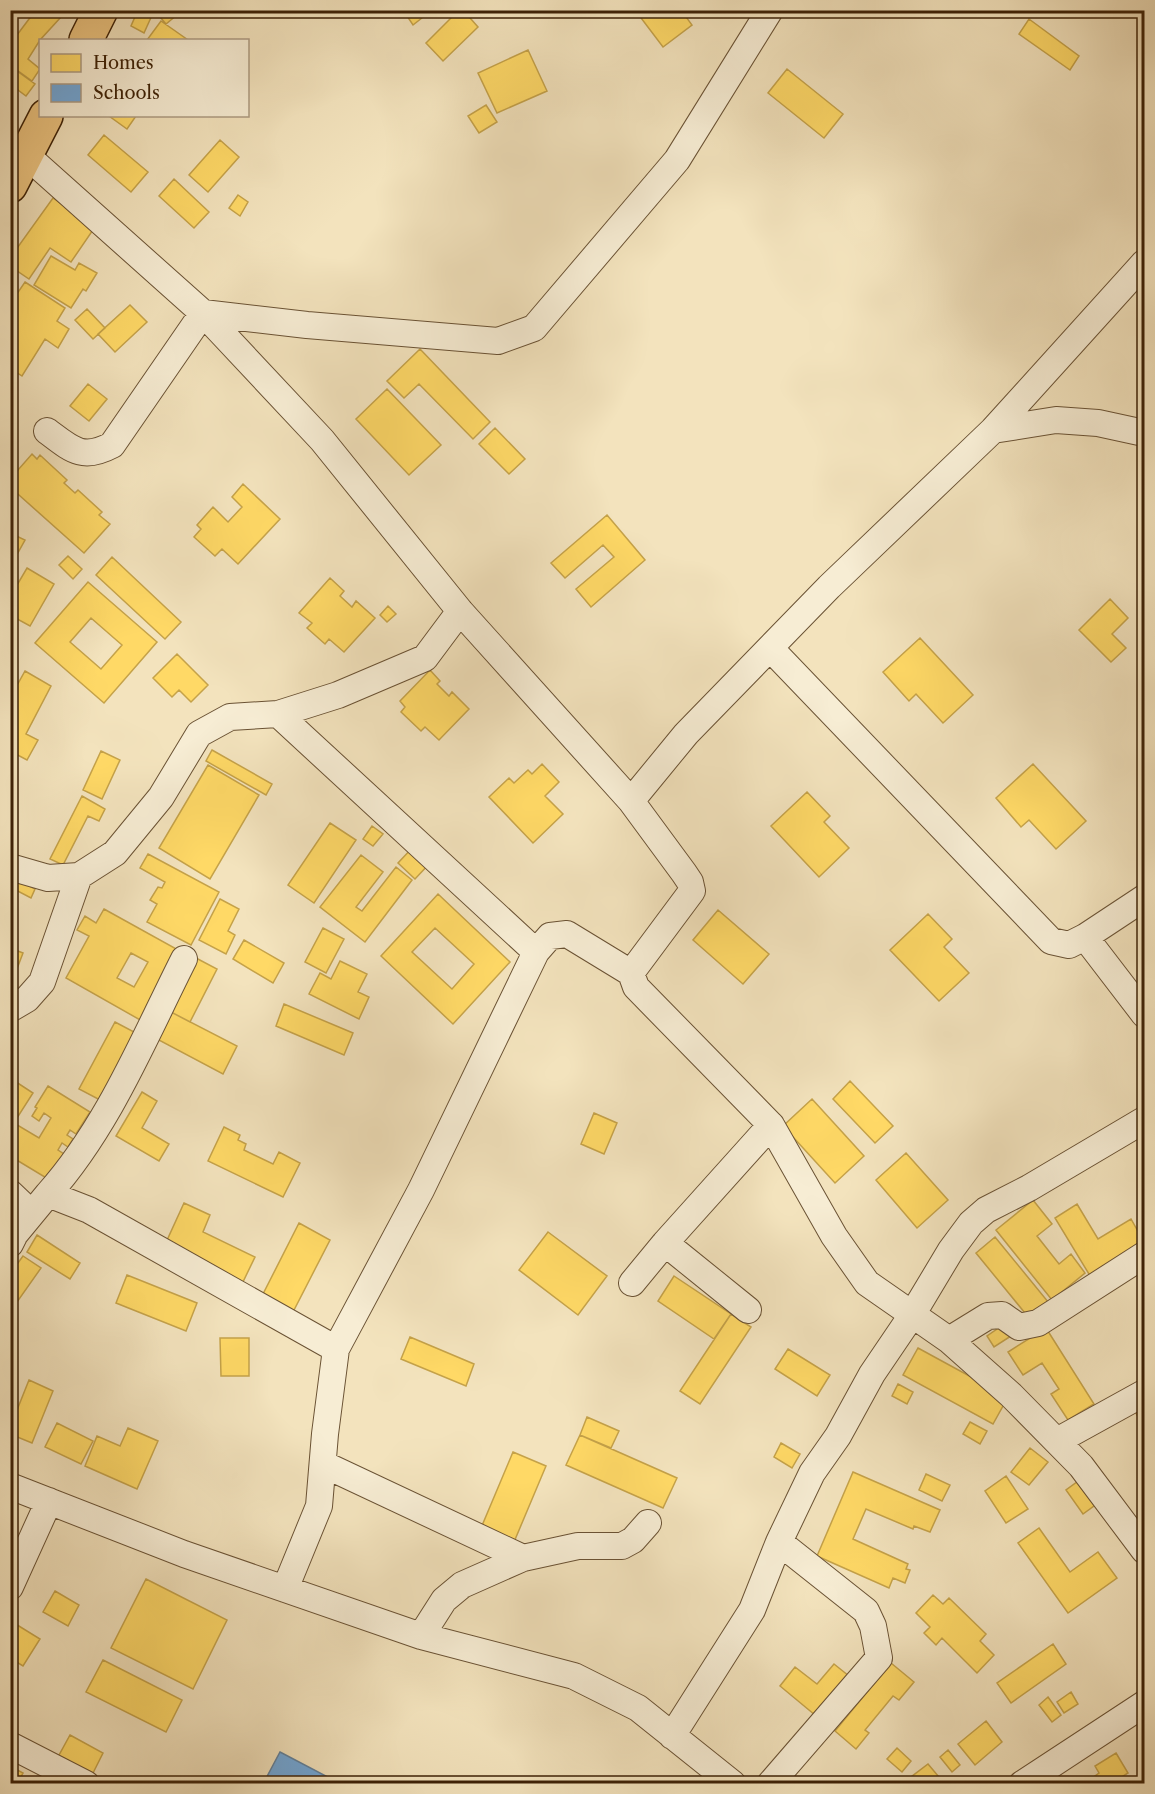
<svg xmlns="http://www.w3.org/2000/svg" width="1155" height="1794" viewBox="0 0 1155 1794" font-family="'Libre Caslon Text',serif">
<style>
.homes{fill:#ffd966;stroke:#c5a249;stroke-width:1.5;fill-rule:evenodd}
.schools{fill:#6fa8dc;stroke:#60809c;stroke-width:1.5}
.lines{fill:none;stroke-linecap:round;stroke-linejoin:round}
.minor-casing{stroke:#6a5234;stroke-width:28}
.highway-casing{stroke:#3d2106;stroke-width:36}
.minor{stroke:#f7edd4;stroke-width:26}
.highway{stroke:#eac27e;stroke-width:33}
</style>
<rect width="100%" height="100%" fill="#f3e3bd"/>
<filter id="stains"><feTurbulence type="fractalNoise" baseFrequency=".00333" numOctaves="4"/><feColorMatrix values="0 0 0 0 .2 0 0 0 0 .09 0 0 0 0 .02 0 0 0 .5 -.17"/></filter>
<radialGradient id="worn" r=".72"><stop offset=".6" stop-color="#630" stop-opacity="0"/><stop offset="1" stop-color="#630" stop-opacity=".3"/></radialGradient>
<path class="homes" d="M26,10H53L61,17L40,40L28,59L40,69L32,81L10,65V37L14,39L32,15Z
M138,10H149L153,13L144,33L131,26Z
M154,10H173L177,15L166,24Z
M403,10H432L413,25Z
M459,10H463L478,27L443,61L426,43Z
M635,10H681L692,25L663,47Z
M1029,19L1079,56L1070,70L1019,34Z
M161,21L188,40H147Z
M528,50L547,91L497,113L478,73Z
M10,66L35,84L26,96L10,84Z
M787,69L843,114L824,138L768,93Z
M486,105L497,122L479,133L468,116Z
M109,116H136L127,129Z
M104,135L148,172L131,192L88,155Z
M220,140L239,157L208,192L189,175Z
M174,179L209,212L194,228L159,196Z
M238,195L248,202L240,216L229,208Z
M53,198L95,227L71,262L50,248L29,279L10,266V258Z
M51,256L75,270L79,263L97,273L86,291L83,289L71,308L34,285Z
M25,282L65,308L57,321L69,329L58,348L45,339L22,376L10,368V304Z
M130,305L147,322L115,352L98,334Z
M87,309L105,328L93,339L75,320Z
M420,349L490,422L473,439L419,384L404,398L387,381Z
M88,384L107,399L89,421L70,406Z
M387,389L441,445L409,475L356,419Z
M495,428L525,459L509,474L479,444Z
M32,454L37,459L40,455L67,480L64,483L75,493L78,490L102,512L99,515L110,524L84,553L10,487V479Z
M243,484L280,519L238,564L222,549L215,556L194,537L201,529L197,525L213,507L228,522L242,507L232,497Z
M607,515L645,560L591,607L576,589L614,557L603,545L565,578L551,563Z
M10,533L25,540L10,567Z
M68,556L82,569L73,579L59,565Z
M112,557L181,622L165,639L96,575Z
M27,568L54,584L30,626L10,615V597Z
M330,578L344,591L340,596L352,607L356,601L375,618L344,652L329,639L325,644L307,628L312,623L299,613Z
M88,582L157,642L104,703L35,643ZM91,618L122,645L101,669L70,642Z
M1110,599L1128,618L1112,634L1126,648L1111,662L1079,630Z
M388,606L396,614L387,622L380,615Z
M920,638L973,695L943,723L916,694L909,701L883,672Z
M177,654L208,685L191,702L179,690L172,697L153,678Z
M430,670L440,681L437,684L449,696L452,692L469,709L439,740L425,727L421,731L401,712L405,707L400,701Z
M25,671L51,686L26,734L38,740L27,760L10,751V698Z
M212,750L272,784L266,795L206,761Z
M101,751L120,760L102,799L83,790Z
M542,764L559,782L545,796L563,814L533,843L489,797L509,778L514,783L528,770L532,774Z
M1033,764L1086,821L1056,849L1029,820L1021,827L996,798Z
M208,765L259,795L210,879L159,848Z
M807,792L830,816L824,822L849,848L819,877L771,826Z
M82,796L105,809L99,821L88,816L63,865L50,859Z
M330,823L356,840L314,903L288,885Z
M372,826L383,834L373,846L363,839Z
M413,847L430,863L415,879L398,863Z
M148,854L219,892L191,945L147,922L157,904L150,900L158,887L162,888L165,882L140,868Z
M361,855L383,872L356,907L362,911L396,867L412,880L365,942L320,907Z
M10,875L35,889L31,898L10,887Z
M438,894L510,962L453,1024L381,956ZM435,928L474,964L452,989L412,952Z
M220,899L239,909L228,931L235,935L226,954L199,940Z
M104,909L180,951L142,1021L66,978L89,936L77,930L85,916L96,923ZM131,953L148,962L134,987L117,978Z
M718,910L769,954L743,984L693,940Z
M928,914L952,939L944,947L969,973L939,1001L890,950Z
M323,928L344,939L326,973L305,962Z
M244,940L284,963L273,983L233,959Z
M10,948L23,953L12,982H10Z
M196,958L217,969L190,1022L169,1011Z
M340,961L367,974L358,992L369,997L359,1019L309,994L320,973L331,979Z
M284,1004L353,1033L344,1055L276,1026Z
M169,1011L237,1046L223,1074L155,1038Z
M115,1022L136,1033L100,1100L79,1089Z
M10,1078L33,1093L10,1129Z
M850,1081L893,1126L875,1143L833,1099Z
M48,1086L90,1112L76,1134L70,1130L67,1135L73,1139L68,1147L62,1143L58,1150L64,1154L48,1179L10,1156V1129L14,1123L39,1138L51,1118L44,1113L39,1121L32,1116L37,1108L35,1107Z
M142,1092L157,1101L142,1128L169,1144L159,1161L116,1136Z
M812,1099L864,1156L835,1183L783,1126Z
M594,1113L617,1123L604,1154L581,1144Z
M224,1127L240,1135L238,1140L246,1144L244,1150L273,1164L279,1152L300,1163L283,1197L208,1161Z
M906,1153L948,1200L917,1228L876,1180Z
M1033,1200L1052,1224L1037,1236L1059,1264L1071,1254L1085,1273L1052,1300L996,1230Z
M184,1203L210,1215L203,1232L255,1257L241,1286L163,1249Z
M1077,1204L1098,1239L1131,1219L1144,1242V1246L1092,1279L1055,1218Z
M299,1223L330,1240L293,1312L262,1296Z
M548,1232L607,1276L578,1315L519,1270Z
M37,1235L80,1263L70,1279L27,1252Z
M995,1237L1049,1303L1029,1318L976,1253Z
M23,1256L41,1268L10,1312V1274Z
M127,1275L197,1303L186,1331L116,1303Z
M674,1276L731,1314L714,1339L658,1301Z
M731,1314L751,1327L700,1404L680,1391Z
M1003,1325L1011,1336L994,1347L987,1336Z
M1046,1328L1094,1404L1068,1420L1051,1394L1059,1389L1042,1363L1023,1375L1008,1352Z
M410,1337L474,1364L466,1386L401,1359Z
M220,1338H249V1376H221Z
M918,1348L1008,1397L993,1424L903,1375Z
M788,1349L830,1375L817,1396L775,1369Z
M29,1380L53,1391L32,1443L10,1434V1408L17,1410Z
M898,1384L913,1392L907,1404L892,1396Z
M1144,1401V1429L1133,1407Z
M587,1417L619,1431L611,1448L580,1435Z
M970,1422L987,1431L980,1444L963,1434Z
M57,1423L93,1441L81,1464L45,1447Z
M128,1428L158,1441L137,1489L85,1466L97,1436L120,1446Z
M580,1435L677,1478L663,1508L566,1465Z
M781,1443L800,1454L792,1468L774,1457Z
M1030,1448L1048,1462L1029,1485L1011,1472Z
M513,1452L546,1466L514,1542L481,1528Z
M853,1472L940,1510L930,1532L914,1526L913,1529L866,1509L853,1539L908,1564L906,1569L910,1570L905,1583L893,1578L889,1588L817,1556Z
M926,1474L950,1485L942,1501L919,1490Z
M1006,1476L1028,1509L1006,1523L985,1491Z
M1081,1479L1098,1503L1083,1514L1066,1490Z
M1039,1528L1070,1572L1098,1552L1117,1578L1068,1613L1018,1543Z
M146,1579L227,1620L193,1689L111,1648Z
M55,1591L79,1605L68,1626L43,1612Z
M933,1595L943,1604L949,1598L986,1634L980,1641L994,1655L977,1673L942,1638L936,1645L924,1633L930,1627L916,1613Z
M14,1623L40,1639L23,1666L10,1658V1629Z
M1053,1644L1066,1664L1011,1703L997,1683Z
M103,1660L182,1700L166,1732L86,1692Z
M891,1663L914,1682L899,1700L893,1696L865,1730L869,1733L856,1749L835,1731Z
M834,1664L854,1680L821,1720L780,1686L795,1667L817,1684Z
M1071,1692L1078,1704L1064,1713L1057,1702Z
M1048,1697L1061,1715L1052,1722L1039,1705Z
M986,1721L1002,1742L975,1765L958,1744Z
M70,1735L103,1753L92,1775L58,1757Z
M897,1748L911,1761L902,1772L887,1759Z
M948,1750L960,1765L952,1772L940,1757Z
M1116,1753L1128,1773L1111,1784H1100L1095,1776L1099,1773L1095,1766Z
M928,1764L944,1783L910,1784L907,1780Z
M10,1766L23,1773L17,1784H10Z"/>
<path class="schools" d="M280,1752L341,1784H263Z"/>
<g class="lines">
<g class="minor-casing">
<path id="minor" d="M26,155L203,313L322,440L460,611L631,801L684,873L690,882L692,891L631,973L636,987L771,1125L834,1236L867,1283L949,1340L1011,1395L1081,1466L1144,1550
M993,430L1056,420L1098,423L1144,433
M47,431C71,449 82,461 112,445L203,313L307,325L498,341L534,328L677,160L770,10
M770,648L1051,941L1069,945L1085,937L1144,898
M278,714L536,952
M631,801L686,734L829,587L993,430L1144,263
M10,867L48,878L79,876L115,853L161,797L199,734L230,717L278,714L338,695L425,658L460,611
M1085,937L1144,1014
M10,1009L27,999L42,982L79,876
M10,1193L31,1213
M48,1194C108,1127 144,1038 184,959
M665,1243L748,1310
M10,1244L15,1234L48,1194L89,1210L336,1349
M632,1283L665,1243L771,1125
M949,1340L988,1316L1002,1315L1019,1327L1038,1323L1144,1255
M1057,1441L1144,1393
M323,1464L523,1558
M10,1486L184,1554L421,1636L574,1676L638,1708L733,1784
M10,1587L49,1501
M285,1589L319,1506L325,1434L336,1349L421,1190L536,952L550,936L567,934L631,973
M421,1636L444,1600L462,1585L523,1558L578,1546H622L633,1540L648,1523
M672,1736L752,1610L779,1542L812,1473L838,1436L872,1374L912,1315L951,1250L971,1223L986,1210L1029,1188L1144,1120
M10,1745L86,1784
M770,1784L879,1658L873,1626L866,1611L779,1542
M1022,1784L1144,1704"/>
</g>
<g class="highway-casing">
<path id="highway" d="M86,40L101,10
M10,186L46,116"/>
</g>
<use href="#minor" class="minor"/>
<use href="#highway" class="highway"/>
</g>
<rect width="1155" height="1794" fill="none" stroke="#f3e3bd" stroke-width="36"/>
<rect x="12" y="12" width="1131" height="1770" fill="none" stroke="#3d2106" stroke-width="3"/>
<rect x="18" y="18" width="1119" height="1758" fill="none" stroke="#3d2106" stroke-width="1.5"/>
<rect x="39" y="39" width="210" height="78" fill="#f7edd4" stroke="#ad9b82" stroke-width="1.5"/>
<rect x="51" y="54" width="30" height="18" fill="#ffd966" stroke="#ad9b82" stroke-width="1.5"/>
<text x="93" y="69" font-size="18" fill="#3d2106">Homes</text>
<rect x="51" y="84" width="30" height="18" fill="#6fa8dc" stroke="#ad9b82" stroke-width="1.5"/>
<text x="93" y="99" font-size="18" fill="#3d2106">Schools</text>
<rect width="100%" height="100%" filter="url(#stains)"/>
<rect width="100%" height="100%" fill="url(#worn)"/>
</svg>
